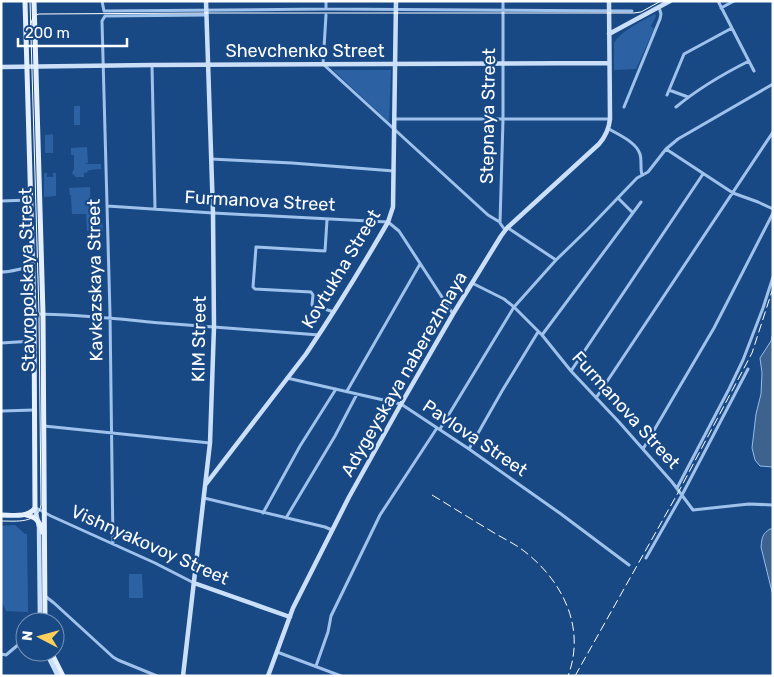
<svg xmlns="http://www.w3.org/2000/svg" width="774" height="677" viewBox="0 0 774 677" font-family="Rubik,sans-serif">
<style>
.green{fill:#2c62a4}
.water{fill:#3e628e;stroke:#92bdef}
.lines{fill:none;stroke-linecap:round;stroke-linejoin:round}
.street{stroke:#9fc2ec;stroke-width:3}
.secondary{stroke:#cbdff9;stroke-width:4.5}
.primary{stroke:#e4efff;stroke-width:5}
.tram{stroke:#fff;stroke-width:1}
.rail{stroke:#fff;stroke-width:1;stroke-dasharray:9 4;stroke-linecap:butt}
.labels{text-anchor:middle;stroke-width:4.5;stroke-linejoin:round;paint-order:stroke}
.street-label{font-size:18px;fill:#fff;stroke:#194985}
</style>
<rect width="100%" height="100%" fill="#194985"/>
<path class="green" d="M655,14L656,16L651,26L654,29L636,69L614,70V43C622,30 642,21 655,14Z
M333,70H391L389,122Z
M74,106H80V125H74Z
M53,134V153H45V135Z
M87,147L88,163L84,164H101V169L89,170L86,173L84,172V177H76L72,173L74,169V155H71V148Z
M44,173H47V177H53V173H56V196L44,197Z
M90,187L91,219H102L103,231H87L86,214H72L71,195H70L69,188Z
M15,525L25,534H27L28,612L6,611L1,600V526Z
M129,574H142L143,598H129Z"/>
<path class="water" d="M773,332V467L760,466L755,460L752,448L756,414L761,394L762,373L760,358L771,341Z
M770,529H773V596L761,547C762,538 762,534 770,529Z"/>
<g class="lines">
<path class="street" d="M102,1L104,11L326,9L632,11
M503,1V120L500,223L505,230
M718,1L754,71
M721,8L734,1
M326,9V1
M326,15L323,64L488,215L498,221
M152,65L155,209
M669,90L688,97
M667,95L684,54L732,28
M624,107L660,19L661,14L659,7
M676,107C699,88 723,74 749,61
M395,119H610
M609,129C619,135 636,142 640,154C642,161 640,168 642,175
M666,149L733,193L758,202L773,209
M211,159L292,163L394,171
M618,198L633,213
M1,201L30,200
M107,206L213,213L388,222L399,231L453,314
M327,220L325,251L256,247L253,287L255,289L311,292L313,295L312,305L334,312
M508,228L556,260
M1,272C12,272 21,268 32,267
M472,283L504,299L514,307L542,335L571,371L619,422L672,482L693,510L749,504L773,505
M35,314C77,314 119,319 161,323C214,327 266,331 319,335
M542,335L641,202
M1,343L34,341
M571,371L703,174
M287,378L401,404L469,449L561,514L629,565
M347,391L420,264
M596,398L773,132
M2,411L34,410
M44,426L210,443
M440,429L514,307L556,260L588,229L637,178L648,172L666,149L678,139L773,84
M469,449L502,391L538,332
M643,449L714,328L773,213
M677,488L729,389L743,360L763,308L773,277
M204,498L325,527L332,530
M35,508L40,510L51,516L155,563L194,583
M263,513L300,446L336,389
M286,518L335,436L357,394
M113,544L110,314L102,21L105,16L206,15
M646,558L682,495L748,369
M45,596L54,603L113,657L118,660L157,676
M277,652L341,676
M1,654L6,655L25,639
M316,666L328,632L331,616L380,515L437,428"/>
<path class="secondary" d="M609,34L670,1
M1,67L152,65L609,63
M206,484L306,354C335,311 362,267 388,222L393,207L396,1
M35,508L39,527L40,622
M194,583L290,617
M46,652L58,676
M183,676L210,443L214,327L213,213L206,1
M268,676L293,608L349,497L401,404L453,314L501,236L507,228L599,144C606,136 609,129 610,119L609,1"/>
<path class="primary" d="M34,1L43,314L45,622
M1,515C12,515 28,518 35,508L34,314L25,1
M26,515C37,517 40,522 42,532
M51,652L63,676"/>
<path class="tram" d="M31,28C31,21 32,16 39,14L206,13H634L641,12L661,1
M1,521C16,521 38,524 41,505L39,314L30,1"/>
<path class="rail" d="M432,495C452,507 471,519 491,531C502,538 514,543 524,551C563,581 586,628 568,676
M575,676L679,491L752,353L773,288"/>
</g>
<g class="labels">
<g class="street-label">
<text x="305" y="57">Shevchenko Street</text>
<text transform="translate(488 116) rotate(-89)" y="6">Stepnaya Street</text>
<text transform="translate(260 201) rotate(3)" y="6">Furmanova Street</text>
<text transform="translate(341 269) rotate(-59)" y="6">Kovtukha Street</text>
<text transform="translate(27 280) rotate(-91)" y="6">Stavropolskaya Street</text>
<text transform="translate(95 280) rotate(-91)" y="6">Kavkazskaya Street</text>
<text transform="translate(199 339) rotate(-89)" y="6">KIM Street</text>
<text transform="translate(404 374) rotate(-60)" y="6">Adygeyskaya naberezhnaya</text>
<text transform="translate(626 410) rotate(48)" y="6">Furmanova Street</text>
<text transform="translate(475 438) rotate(34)" y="6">Pavlova Street</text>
<text transform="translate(150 545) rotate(24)" y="6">Vishnyakovoy Street</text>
</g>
</g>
<rect width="774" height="677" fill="none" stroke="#ffffff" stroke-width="5"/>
<g transform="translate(40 637) rotate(276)"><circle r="24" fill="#194985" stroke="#7592b6"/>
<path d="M0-4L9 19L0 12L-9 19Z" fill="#ffcf5a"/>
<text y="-8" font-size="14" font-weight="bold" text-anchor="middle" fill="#ffffff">N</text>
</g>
<path d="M18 38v8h109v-8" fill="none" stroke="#ffffff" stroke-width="2.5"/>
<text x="25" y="38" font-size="15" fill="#ffffff" stroke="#194985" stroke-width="4" paint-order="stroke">200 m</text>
</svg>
